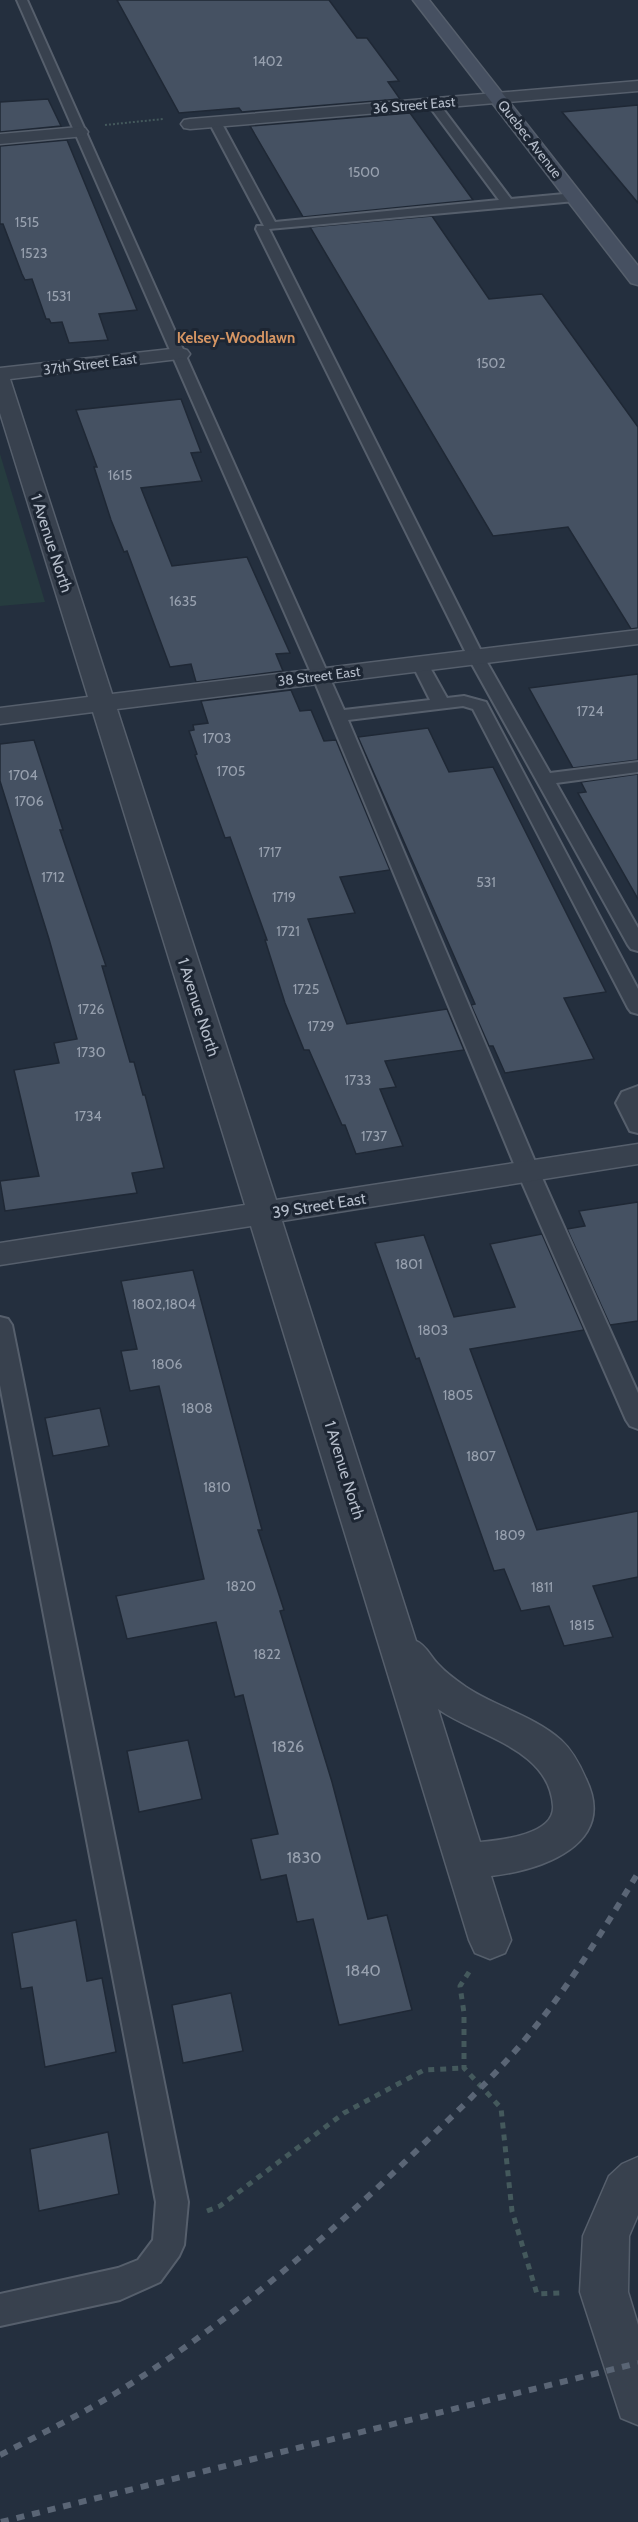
<svg xmlns="http://www.w3.org/2000/svg" width="638" height="2522" viewBox="0 0 638 2522" font-family="Cabin,sans-serif">
<style>
.green{fill:#263c3f}
.building{fill:#455162;stroke:#1f2835;stroke-width:1.5}
.lines{fill:none;stroke-linecap:round;stroke-linejoin:round}
.lane-casing{stroke:#565f6c;stroke-width:4}
.street-casing{stroke:#565f6c;stroke-width:3}
.secondary-casing{stroke:#565f6c;stroke-width:3}
.path-far1{stroke:#44595c;stroke-width:2;stroke-dasharray:2 2;stroke-linecap:butt}
.path{stroke:#44595c;stroke-width:5;stroke-dasharray:6 6;stroke-linecap:butt}
.lane{fill:#38414e;fill-rule:evenodd}
.street{fill:#38414e;fill-rule:evenodd}
.secondary{fill:#465061;fill-rule:evenodd}
.rail{stroke:#5a6575;stroke-width:6;stroke-dasharray:8 8;stroke-linecap:butt}
.labels{text-anchor:middle;stroke-width:6;stroke-linejoin:round;paint-order:stroke}
.number-label{font-size:14px;fill:#98a1af}
.far-street-label{font-size:14px;fill:#b4bcc9;stroke:#1d2633}
.far-neighbourhood-label{font-size:15px;font-weight:bold;fill:#d59563;stroke:#1d2633}
.street-label{font-size:16px;fill:#b4bcc9;stroke:#1d2633}
.near-number-label{font-size:16px;fill:#98a1af}
</style>
<rect width="100%" height="100%" fill="#242f3e"/>
<path class="green" d="M0,454L45,602L0,606Z"/>
<path class="building" d="M117,0H329L357,38H367L399,81L388,82L400,99L242,112L239,108L179,113Z
M48,99L61,126L0,132V102Z
M638,105V203L562,112Z
M410,113L473,200L303,217L250,126Z
M67,140L137,310L99,314L108,340L69,343L62,322L51,323L49,319H46L32,279L25,280L22,274L3,224H0V146Z
M432,216L489,299L542,294L638,427V628L631,629L568,527L493,536L310,227Z
M181,399L201,452L191,453L202,481L141,488L172,566L247,557L290,653L276,654L283,671L196,682L191,664L170,667L127,551L124,552L111,520L94,467H97L76,410Z
M638,674V760L573,768L529,688Z
M291,690L300,711L311,710L324,741L336,740L390,870L340,877L355,913L308,919L347,1024L447,1009L464,1050L385,1061L396,1087L380,1089L403,1146L356,1154L345,1125H342L309,1050H304L285,1003L265,940H267L230,837L225,838L195,755L197,754L189,731L194,730L193,725L208,723L201,701Z
M428,728L449,772L493,767L606,992L564,998L594,1059L505,1073L493,1046H489L471,1005L475,1004L358,737Z
M34,740L63,830H60L106,966H102L130,1062H134L143,1095H145L164,1168L132,1173L137,1193L5,1211L0,1181L39,1176L14,1070L59,1063L54,1043L77,1039L49,939L0,781V744Z
M638,774V899L578,793L586,792L581,782Z
M638,1202V1321L610,1325L567,1229L585,1226L579,1211Z
M542,1234L584,1330L470,1349L537,1530L638,1511V1577L593,1586L613,1637L564,1646L549,1606L521,1611L504,1569L494,1571L419,1358L416,1359L375,1243L424,1235L454,1317L515,1307L490,1244Z
M193,1270L262,1530H258L284,1610L280,1611L332,1782L368,1919L387,1915L412,2010L339,2025L313,1919L297,1922L286,1875L261,1880L251,1839L278,1834L243,1695L235,1697L216,1622L127,1639L116,1596L204,1579L159,1386L130,1391L121,1351L137,1349L121,1281Z
M100,1408L109,1446L53,1456L45,1418Z
M188,1740L202,1799L139,1812L127,1751Z
M76,1920L87,1981L102,1978L116,2052L45,2067L32,1987L21,1989L12,1933Z
M231,1993L243,2051L183,2063L172,2005Z
M108,2132L119,2194L39,2211L30,2149Z"/>
<g class="lines">
<g class="lane-casing">
<path id="lane" d="M17,0H27L344,710L430,700L412,664L414,660H426L428,664L447,698L464,696L486,702L638,989V1014L631,1012L628,1008L473,709L463,706L348,720L539,1171L638,1393V1429L630,1426L626,1420L517,1171L312,675Z
M433,100L437,101L511,199L575,193L581,197L575,201L269,229L484,657L550,773L638,762V772L556,783L638,928V951L631,949L628,945L468,657L256,229L257,226H264L209,122L215,118L221,122L275,222L499,200L427,103Z
M638,1086V1133L630,1131L616,1103L622,1092Z
M0,1317L8,1319L12,1325L188,2202L184,2245L179,2256L160,2282L120,2300L0,2326V2294L118,2268L138,2260L153,2240L156,2202L0,1385Z"/>
</g>
<g class="street-casing">
<path id="street" d="M638,81V91L190,129L184,128L181,124L184,120L190,119Z
M79,127L85,128L88,132L85,136L0,144V134Z
M180,348L187,350L190,354L187,358L10,379L112,694L638,630V644L117,709L276,1200L638,1144V1164L282,1221L416,1641C426,1645 430,1656 438,1664C446,1673 456,1680 466,1687C496,1707 534,1716 561,1740C573,1751 580,1765 586,1779C618,1845 541,1870 491,1876L511,1940L505,1953L490,1959L475,1953L469,1940L251,1226L0,1265V1243L245,1205L93,712L0,724V708L88,697L0,413V368ZM438,1709C478,1737 549,1748 553,1806C555,1835 500,1840 480,1842Z
M638,2157V2215L629,2236L628,2292L638,2325V2425L621,2418L580,2292L583,2236L609,2176L622,2164Z"/>
</g>
<g class="secondary-casing">
<path id="secondary" d="M413,0H429L638,266V285L631,283Z"/>
</g>
<path class="path-far1" d="M105,125L163,119"/>
<path class="path" d="M469,1972L460,1986L464,2013V2068L501,2108L512,2211L537,2294L562,2293
M207,2211L220,2206L344,2113L424,2070L464,2068"/>
<use href="#lane" class="lane"/>
<use href="#street" class="street"/>
<use href="#secondary" class="secondary"/>
<path class="rail" d="M0,2455C39,2435 78,2416 116,2393C223,2327 318,2245 409,2158C451,2117 495,2077 532,2031C572,1982 605,1927 638,1873
M1,2522L638,2363"/>
</g>
<g class="labels">
<g class="number-label">
<text x="268" y="66">1402</text>
<text x="364" y="177">1500</text>
<text x="27" y="227">1515</text>
<text x="34" y="258">1523</text>
<text x="59" y="301">1531</text>
<text x="491" y="368">1502</text>
<text x="120" y="480">1615</text>
<text x="183" y="606">1635</text>
<text x="590" y="716">1724</text>
<text x="217" y="743">1703</text>
<text x="231" y="776">1705</text>
<text x="23" y="780">1704</text>
<text x="29" y="806">1706</text>
<text x="270" y="857">1717</text>
<text x="53" y="882">1712</text>
<text x="486" y="887">531</text>
<text x="284" y="902">1719</text>
<text x="288" y="936">1721</text>
<text x="306" y="994">1725</text>
<text x="91" y="1014">1726</text>
<text x="321" y="1031">1729</text>
<text x="91" y="1057">1730</text>
<text x="358" y="1085">1733</text>
<text x="88" y="1121">1734</text>
<text x="374" y="1141">1737</text>
<text x="409" y="1269">1801</text>
<text x="164" y="1309">1802,1804</text>
<text x="433" y="1335">1803</text>
<text x="167" y="1369">1806</text>
<text x="458" y="1400">1805</text>
<text x="197" y="1413">1808</text>
<text x="481" y="1461">1807</text>
<text x="217" y="1492">1810</text>
<text x="510" y="1540">1809</text>
<text x="241" y="1591">1820</text>
<text x="542" y="1592">1811</text>
<text x="582" y="1630">1815</text>
<text x="267" y="1659">1822</text>
</g>
<g class="far-street-label">
<text transform="translate(414 105) rotate(-5)" y="5">36 Street East</text>
<text transform="translate(530 139) rotate(52)" y="5">Quebec Avenue</text>
<text transform="translate(90 364) rotate(-7)" y="5">37th Street East</text>
<text transform="translate(319 676) rotate(-7)" y="5">38 Street East</text>
</g>
<g class="far-neighbourhood-label">
<text x="236" y="343">Kelsey-Woodlawn</text>
</g>
<g class="street-label">
<text transform="translate(52 543) rotate(72)" y="6">1 Avenue North</text>
<text transform="translate(199 1007) rotate(72)" y="6">1 Avenue North</text>
<text transform="translate(319 1205) rotate(-9)" y="6">39 Street East</text>
<text transform="translate(345 1470) rotate(73)" y="6">1 Avenue North</text>
</g>
<g class="near-number-label">
<text x="288" y="1752">1826</text>
<text x="304" y="1863">1830</text>
<text x="363" y="1976">1840</text>
</g>
</g>
</svg>
